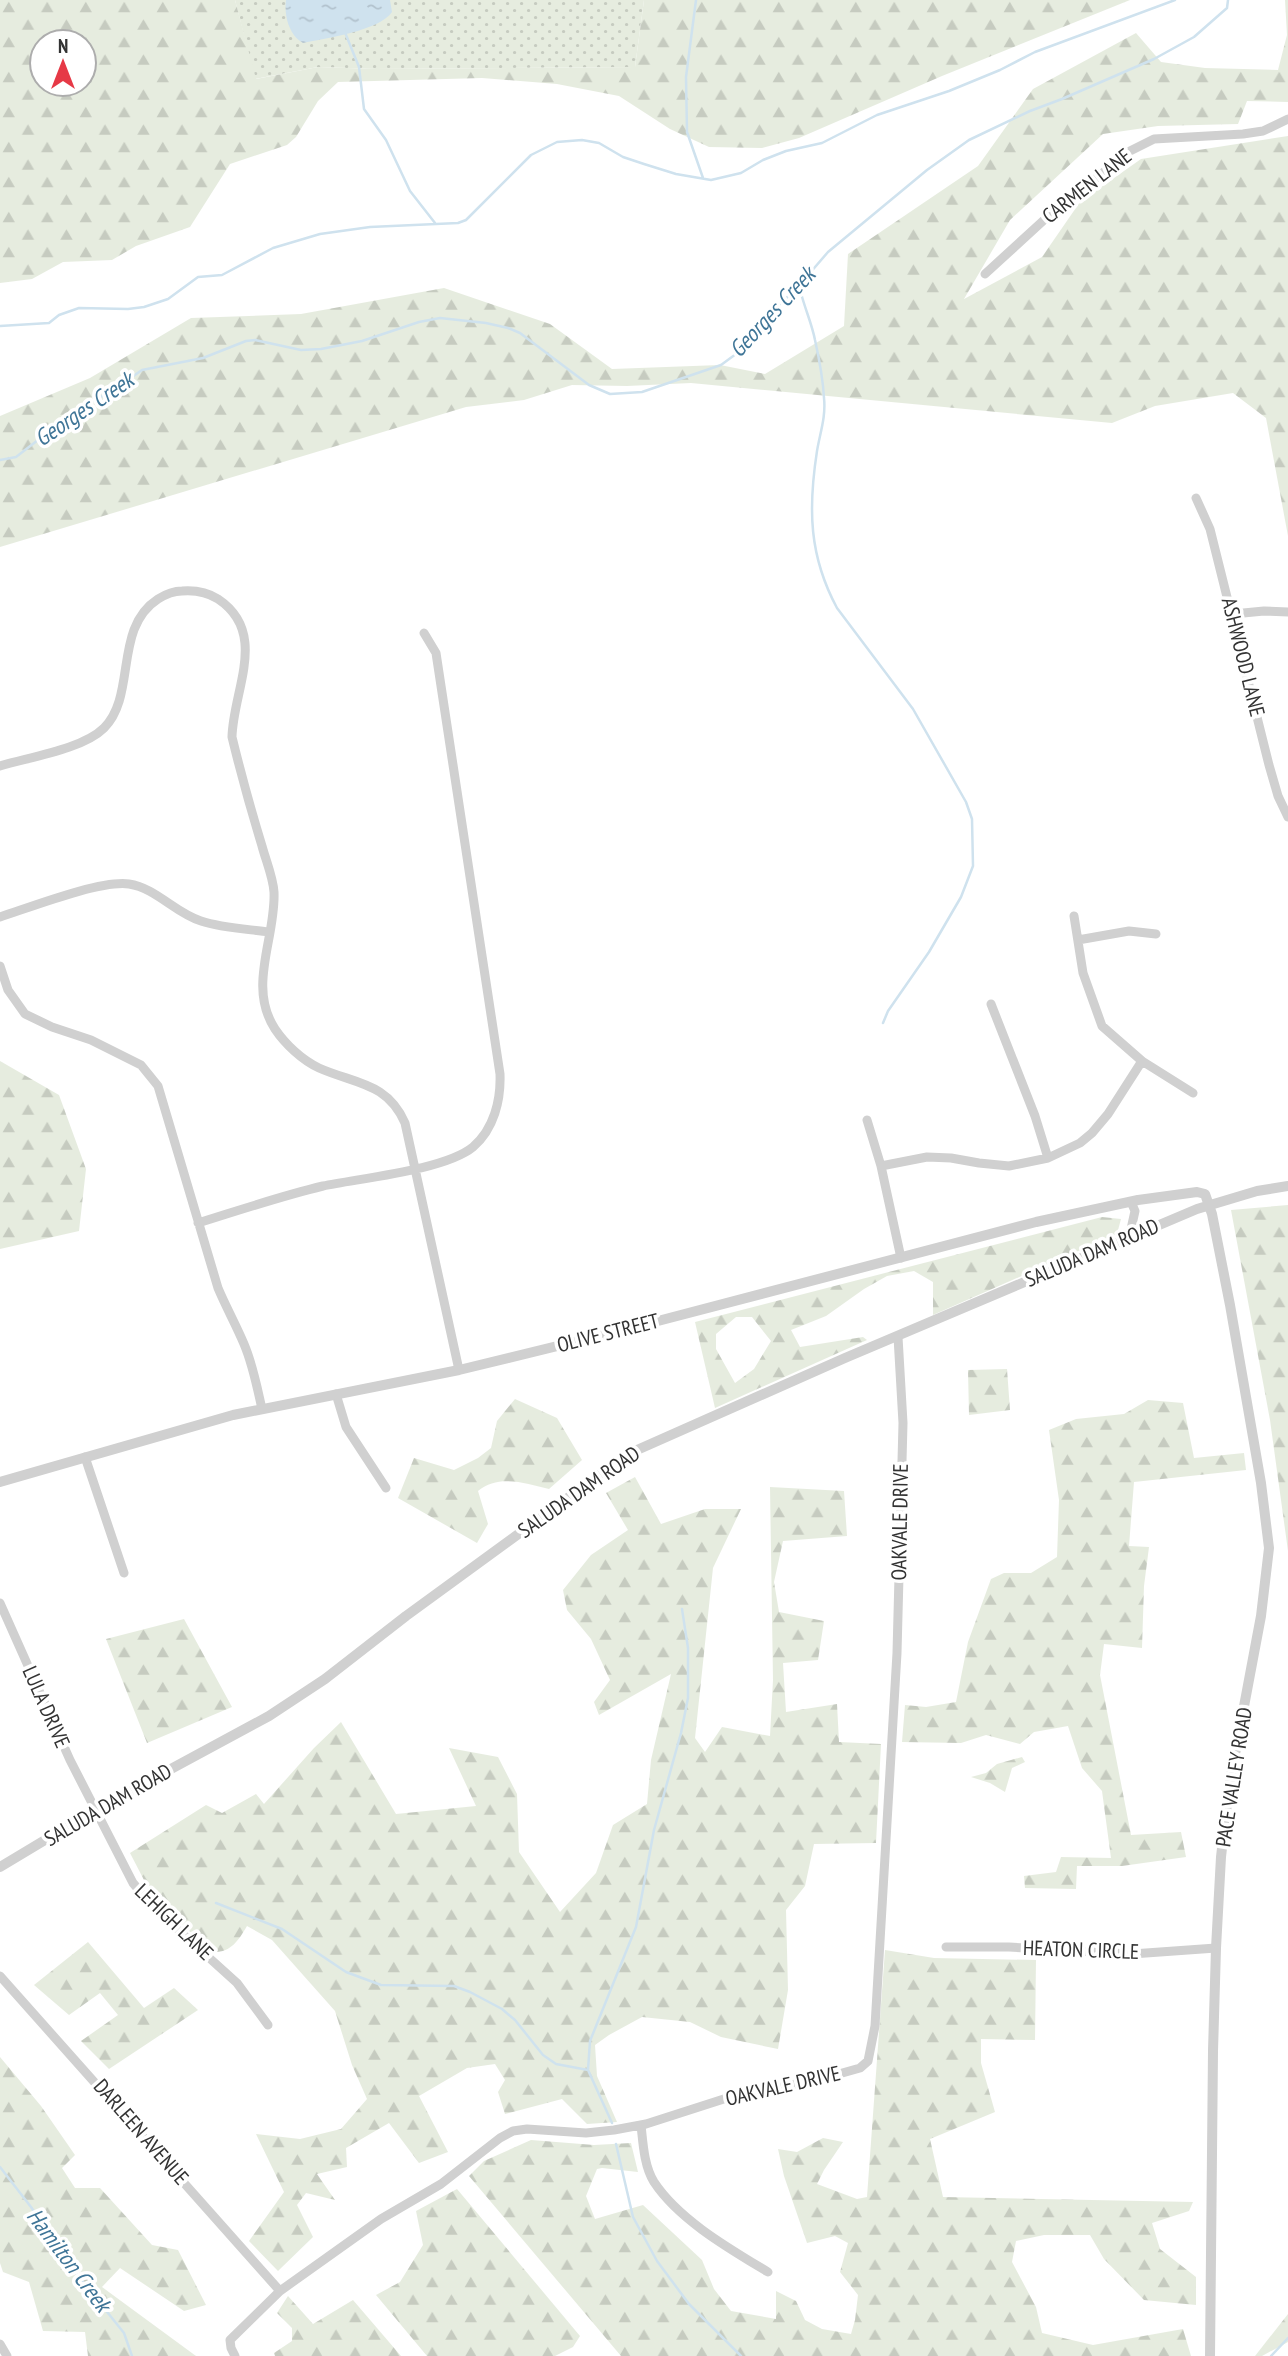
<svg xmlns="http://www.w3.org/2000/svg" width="1288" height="2356" viewBox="0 0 1288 2356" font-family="'PT Sans Narrow',sans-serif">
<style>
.grass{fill:url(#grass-dots)}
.forest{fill:url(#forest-firs);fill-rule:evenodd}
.water{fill:url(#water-ripples)}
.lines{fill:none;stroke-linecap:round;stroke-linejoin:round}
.stream{stroke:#cfe2ee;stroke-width:2.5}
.minor{stroke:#d0d0d0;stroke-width:9}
.tertiary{stroke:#d0d0d0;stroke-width:10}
.labels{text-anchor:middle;stroke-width:7;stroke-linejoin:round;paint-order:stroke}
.street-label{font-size:21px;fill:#333;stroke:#fff}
.water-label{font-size:23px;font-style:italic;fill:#3f7597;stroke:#fff}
</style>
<defs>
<pattern id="grass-dots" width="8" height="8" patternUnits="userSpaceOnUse" patternTransform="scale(1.75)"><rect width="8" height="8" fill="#e6ecdf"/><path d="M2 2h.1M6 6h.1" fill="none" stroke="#c6cbc0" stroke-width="1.8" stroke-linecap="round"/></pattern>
<pattern id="forest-firs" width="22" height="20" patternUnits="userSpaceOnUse" patternTransform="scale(1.75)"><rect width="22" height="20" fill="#e6ecdf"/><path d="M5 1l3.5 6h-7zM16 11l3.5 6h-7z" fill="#c6cbc0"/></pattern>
<pattern id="water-ripples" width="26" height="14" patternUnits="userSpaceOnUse" patternTransform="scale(1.75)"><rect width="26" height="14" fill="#cfe2ee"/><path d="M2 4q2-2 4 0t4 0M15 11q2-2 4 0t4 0" fill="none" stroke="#b2c2cd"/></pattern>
</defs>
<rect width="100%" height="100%" fill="#fff"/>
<path class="grass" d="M235,0H644L635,67L376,69L318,67L255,79Z"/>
<path class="forest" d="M0,0H235L256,79L318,67L376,69L635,67L644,0H1130L942,76L799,138L762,148L709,147L670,129L619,96L557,84L482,78L338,82L318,101L296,137L287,145L230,164L190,227L136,246L112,260L63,262L32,279L0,283ZM42,42H84V84H42Z
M1285,0H1288V102L1247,101L1238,124L1158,126L1103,134L1010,220L964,299L1042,257L1080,202L1141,159L1288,136V536L1266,418L1233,393L1155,406L1112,423L691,383L627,386L572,385L524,400L466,407L0,547V416L90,378L191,318L301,314L444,288L550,324L612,369L720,365L765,374L844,326L848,254L978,166L1033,89L1136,33L1161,62L1205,68L1278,70L1287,35Z
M0,1061L59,1095L86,1169L79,1231L0,1249Z
M1288,1205V1551L1270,1420L1231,1210Z
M1102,1217L1121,1219L1117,1234L933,1315V1282L914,1271L887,1276L864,1289L826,1316L791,1330L800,1347L863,1337L867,1340L715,1408L695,1322ZM736,1317H752L771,1341L754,1369L735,1383L716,1349V1334Z
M1007,1369L1010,1410L969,1415L968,1370Z
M515,1399L557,1418L582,1460L549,1489C525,1483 498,1474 478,1491L488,1524L477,1543L398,1498L414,1458L454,1470L478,1458L491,1448L497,1421Z
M1148,1400L1183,1403L1194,1458L1244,1453L1246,1470L1134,1482L1129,1546L1149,1547L1144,1586L1142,1648L1104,1644L1100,1675L1131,1835L1181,1832L1186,1857L1122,1866H1077L1076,1889L1025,1888L1024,1876L1056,1872L1061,1857L1111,1858L1102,1791L1082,1768L1068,1726L1034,1732L1020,1744L986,1735L961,1743L902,1742L905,1705L926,1707L956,1702L968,1642L991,1579L1004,1573H1031L1057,1557L1059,1500L1049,1430L1076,1419L1124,1414Z
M635,1477L661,1524L705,1509H741L713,1568L695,1738L705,1752L722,1727L770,1736L773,1680L770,1487L844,1491L847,1536L783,1541L774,1582L779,1612L824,1621L818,1660L783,1663L786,1712L837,1704L839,1742L881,1744L876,1843L814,1844L805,1886L786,1910L788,1990L778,2049L721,2037L690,2022L642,2017L609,2035L595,2045L597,2076L617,2122L587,2124L562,2099L505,2114L498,2092L505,2080L495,2064L467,2068L419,2096L448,2152L419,2163L389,2123L346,2148L347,2167L317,2174L335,2200L306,2193L297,2205L313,2237L278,2271L249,2241L284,2192L256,2134L300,2139L341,2129L367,2099L352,2065L335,2011L272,1940L247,1926C238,1941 231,1953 212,1952L175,1918L145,1882L130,1853L206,1805L222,1813L256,1794L264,1804L314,1748L341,1722L396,1814L476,1806L449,1748L498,1757L517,1794L519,1852L560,1912L596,1873L613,1825L647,1804L651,1760L671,1674L599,1715L594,1702L610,1680L591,1639L567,1610L563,1590L591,1555L628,1530L606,1493Z
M184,1619L232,1707L147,1743L106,1639Z
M1022,1757L1025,1762L1012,1768L1005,1792L990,1783L971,1777L986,1773L997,1764Z
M88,1942L144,2008L174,1988L198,2010L109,2069L81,2041L118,2015L100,1993L69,2015L34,1985Z
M885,1950L934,1958L1036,1960L1035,2040L981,2039V2063L995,2112L930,2139L943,2197L1193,2202L1189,2211L1152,2223L1160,2249L1196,2277V2305L1144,2300L1104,2259L1090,2235H1044L1016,2241L1012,2262L1036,2307L1042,2333L1093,2345L1183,2329L1191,2356H621L469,2176L484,2161L531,2140L594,2145L631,2143L638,2172L602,2168L597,2169L586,2196L595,2219L643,2205L702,2260L714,2289L731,2311L776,2319V2291L796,2301L805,2320L822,2329L851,2334L855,2320L858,2295L840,2272L848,2243L835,2236L807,2243L784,2176L778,2149L797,2152L823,2138L843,2142L824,2170L817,2184L857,2199L867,2197Z
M0,2057L41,2106L75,2155L62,2168L75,2188H100L152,2245L178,2250L206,2305L184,2311L120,2268L102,2287L196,2356H88L85,2332L43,2331L29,2282L3,2272L0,2263Z
M457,2189L580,2336L573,2347L555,2356H427L376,2295L400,2282L423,2245L416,2211Z
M288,2296L313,2324L353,2300L401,2356H275L274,2353L292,2341V2328L277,2313Z
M1288,2314V2342L1262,2356H1255Z"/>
<path class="water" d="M286,0H390L392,12C379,31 326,38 303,43C289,35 284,16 286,0Z"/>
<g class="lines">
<path class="stream" d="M696,0L686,77L687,132L703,178
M344,30L359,67L364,109L386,140L410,191L435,223
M797,288L801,293C805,309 812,324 815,340C819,358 823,379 824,398C826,417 820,433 817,451C808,509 809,556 837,608L913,709L966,802L972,819L973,866L961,897L929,952L888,1011L883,1023
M0,326L49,323L59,315L79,308L128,309L144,307L168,299L198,277L222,275L273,248L320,234L370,227L458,223L466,220L531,155L557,142L582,140L599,143L623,157L644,164L676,174L711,180L741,173L763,160L786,151L822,143L877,115L949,91L1000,70L1035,52L1175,0
M0,460L16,457L78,409L112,391L142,370L203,358L246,341L255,340L301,350L321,349L362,341L419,322L440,318L486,323L508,328L520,333L589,385L610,394L642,392L721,365L740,351L763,320L797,288L828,252L927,170L969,140L1030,111L1062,99L1154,59L1194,37L1227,8L1228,0
M216,1903L282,1929L346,1972L381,1985L454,1986L470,1992L502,2009L515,2020L543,2055L556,2064L588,2070
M612,2123L588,2070L590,2041L636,1927L654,1830L681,1733L688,1698V1648L682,1609
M616,2144L633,2217L657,2261L689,2304L741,2356
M0,2167L31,2207L71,2267L124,2333L132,2356
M1271,2356L1288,2338"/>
<path class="minor" d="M985,274L1044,220L1130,151L1154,139L1243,134L1263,131L1288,119
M1196,498L1210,529L1269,765L1278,796L1288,817
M1233,614L1264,611L1288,612
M0,766C30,757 83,749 104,728C137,695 113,628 158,599C166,594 173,591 182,591C195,590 207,592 218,599C269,633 233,690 232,737C241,774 251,810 262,846C266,861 273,877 274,892C276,938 247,986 275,1029C285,1044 302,1060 319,1068C355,1084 387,1082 405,1123L459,1370
M0,917C31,907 100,880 129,884C156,888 175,913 201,921C222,928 247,929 269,932
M1078,940L1129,931L1156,934
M0,966L8,990L25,1014L52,1027L91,1040L141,1065L158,1086L218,1288C226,1307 236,1325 244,1344C253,1365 257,1387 262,1409
M991,1004L1035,1116L1048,1158
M1142,1061L1193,1093
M867,1120L881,1166L901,1258
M881,1166L927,1157L951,1158L979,1163L1009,1166L1048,1158L1080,1143L1092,1133L1108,1114L1142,1061L1102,1026L1083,973L1074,916
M198,1223C240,1210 281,1196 323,1186C361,1178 445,1170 473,1147C494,1129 501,1100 500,1074L436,653L424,633
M1129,1238L1135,1211L1131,1202
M336,1394L346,1427L386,1488
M85,1457L124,1573
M0,1603L70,1760L133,1883L154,1908L237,1983L268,2025
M946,1947H1009L1132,1954L1216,1948
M0,1976L280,2291
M641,2125C643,2143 644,2166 654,2182C679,2220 730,2249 768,2272
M0,2344L7,2356
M235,2356L231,2348L230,2340L280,2291L381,2219L441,2184L500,2138L513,2131L527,2129L586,2133L614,2130L646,2124L730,2097L821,2079L860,2068L868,2061L875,2026L897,1653L903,1423L898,1337"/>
<path class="tertiary" d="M0,1482L233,1415L459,1370L635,1327L1036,1222L1138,1200L1197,1192L1205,1194L1212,1214L1230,1305L1261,1483L1269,1548L1261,1616L1229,1786L1221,1857L1216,1948L1213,2051L1210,2356
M0,1867L95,1810L269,1716L325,1679L406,1616L628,1454L845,1358L1197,1209L1257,1191L1288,1186"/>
</g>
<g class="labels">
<g class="street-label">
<text transform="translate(1087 186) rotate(-38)" y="7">CARMEN LANE</text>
<text transform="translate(1243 657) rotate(76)" y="7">ASHWOOD LANE</text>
<text transform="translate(1092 1253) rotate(-23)" y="7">SALUDA DAM ROAD</text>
<text transform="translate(608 1333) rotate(-14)" y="7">OLIVE STREET</text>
<text transform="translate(579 1492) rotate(-35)" y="7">SALUDA DAM ROAD</text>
<text transform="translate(900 1522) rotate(-89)" y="7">OAKVALE DRIVE</text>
<text transform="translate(46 1707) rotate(66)" y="7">LULA DRIVE</text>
<text transform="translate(1234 1777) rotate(-81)" y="7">PACE VALLEY ROAD</text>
<text transform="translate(108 1805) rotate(-30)" y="7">SALUDA DAM ROAD</text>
<text transform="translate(174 1922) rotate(44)" y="7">LEHIGH LANE</text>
<text transform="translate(1081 1950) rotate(2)" y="7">HEATON CIRCLE</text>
<text transform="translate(783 2086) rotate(-13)" y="7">OAKVALE DRIVE</text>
<text transform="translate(141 2132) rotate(49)" y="7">DARLEEN AVENUE</text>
</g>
<g class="water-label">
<text transform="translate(772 312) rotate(-47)" y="8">Georges Creek</text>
<text transform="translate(84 409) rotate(-34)" y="8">Georges Creek</text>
<text transform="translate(69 2260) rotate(53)" y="8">Hamilton Creek</text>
</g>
</g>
<g transform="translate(63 63)"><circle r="33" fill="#ffffff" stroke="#adadad" stroke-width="2"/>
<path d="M0-5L12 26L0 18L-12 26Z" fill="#e63946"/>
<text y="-10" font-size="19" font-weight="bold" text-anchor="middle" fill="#333333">N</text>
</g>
</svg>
